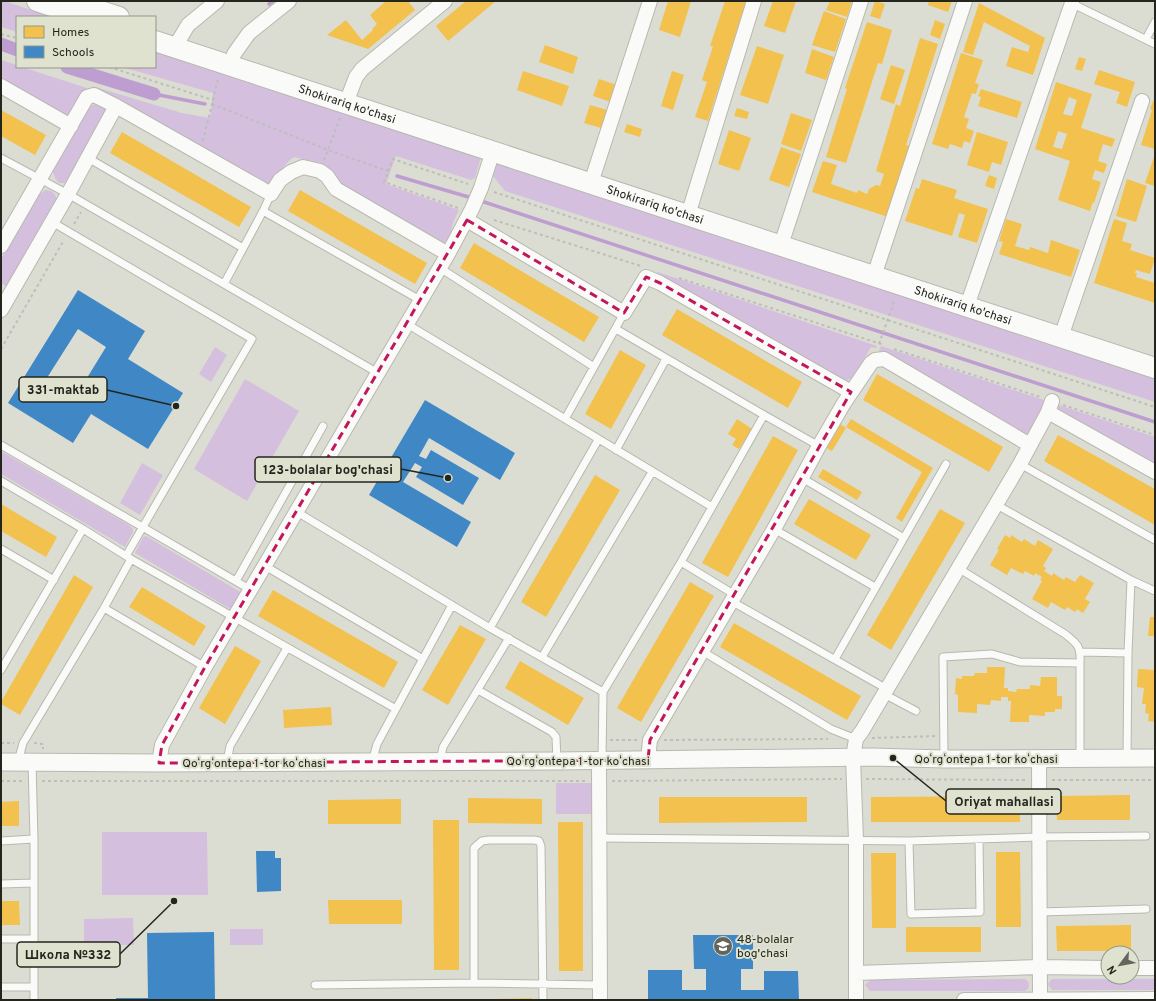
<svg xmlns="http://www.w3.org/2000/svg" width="1156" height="1001" viewBox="0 0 1156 1001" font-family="Overpass,sans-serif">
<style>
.green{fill:#d5bfdf}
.homes{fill:#f2c14e;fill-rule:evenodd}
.schools{fill:#3f88c5;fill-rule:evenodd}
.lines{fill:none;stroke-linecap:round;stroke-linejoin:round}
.stream{stroke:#be9dd1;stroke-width:3.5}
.canal{stroke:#be9dd1;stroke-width:13}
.service-casing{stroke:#b7b8af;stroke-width:9}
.minor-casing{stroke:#b7b8af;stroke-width:16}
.tertiary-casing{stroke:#b7b8af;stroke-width:19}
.secondary-casing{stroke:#b7b8af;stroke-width:22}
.path{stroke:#bdbeba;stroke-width:2;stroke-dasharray:3 3;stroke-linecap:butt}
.service{stroke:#fafaf8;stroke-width:7}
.minor{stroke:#fafaf8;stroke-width:14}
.tertiary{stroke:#fafaf8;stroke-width:17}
.secondary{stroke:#fafaf8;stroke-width:20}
.marked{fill:none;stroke:#c2185b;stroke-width:3;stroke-dasharray:8 5;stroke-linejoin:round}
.labels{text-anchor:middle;stroke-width:4;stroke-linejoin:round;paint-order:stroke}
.street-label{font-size:12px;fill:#24261e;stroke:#dfe2ce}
.poi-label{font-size:12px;fill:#24261e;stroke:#dfe2ce;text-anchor:start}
.leader{fill:none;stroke:#24261e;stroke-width:1.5}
.callout-dot{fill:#24261e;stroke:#dfe2ce;stroke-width:1.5}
.callout{fill:#dfe2ce;stroke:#24261e;stroke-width:1.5}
.callout-label{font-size:13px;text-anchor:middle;font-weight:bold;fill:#24261e}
</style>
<rect width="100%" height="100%" fill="#dcddd2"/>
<path class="green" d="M1,1H4L53,17H17V32L1,27Z
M155,50L481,157L475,178L471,180L396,156L386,184L459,210L453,223L449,239L443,243L433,240L416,227L342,188L334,173L321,163L294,157C283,164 280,176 272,186L263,185L92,86L182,113L210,118L213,93L122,67H155Z
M1,60L17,65V67H22L87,88L68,117L1,80Z
M96,104L103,107L106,112L68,183H59L55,178L53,172L90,106Z
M496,162L1155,376V402L505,191L492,175Z
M45,190C53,190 56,194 57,201L7,287L1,283V259L39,195Z
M658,272L877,346L876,348L871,347L853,378L845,381L837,378L657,273Z
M881,346L1155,437V465L1047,402L1029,433L1025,434L1018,432L879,351Z
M215,347L227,355L211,382L199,374Z
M245,379L299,411L247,501L194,469Z
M1,451L129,525L133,529V532L125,547L1,474Z
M142,463L163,475L140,515L120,503Z
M146,536L242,593L232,610L135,553L143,537Z
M556,783H592V814H556Z
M102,832H207L208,895H102Z
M133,918L134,945H84V919Z
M230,929H263V945H230Z
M1025,979C1029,981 1030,985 1028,989L1025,991H870L865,985L870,980Z
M1052,979H1155V990H1052L1048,984Z"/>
<path class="homes" d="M386,1H408L415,10L368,49L327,35L346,20L362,40L373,30L372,29L377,24L370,15Z
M466,1H496L448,41L436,26Z
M668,1H691L680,37L659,30Z
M725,1H746L708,121L695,117L707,82L702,80L713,46H710Z
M773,1H796L785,33L764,26Z
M830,1H852L847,17L826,10Z
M875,1L885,4L880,19L870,16Z
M929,1H952L948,12L928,5Z
M979,3L1045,38L1033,75L1006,66L1012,47L1028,52L1030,46L984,22L973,55L963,52Z
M824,11L846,19L835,52L812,45Z
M935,20L945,24L940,39L930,35Z
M867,22L892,30L882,64L878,63L846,163L826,157L847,89L845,88Z
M920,38L938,44L906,145L910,146L888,217L812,192L823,161L837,165L831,184L857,193L858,190L867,194L869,189L876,185L880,186L884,174L876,171L896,104L900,106Z
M545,45L578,57L573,74L539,62Z
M757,46L784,55L768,104L740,95Z
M812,49L834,57L826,80L805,73Z
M961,53L983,60L975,83L979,84L976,94L972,93L964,117L969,119L966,128L974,131L970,143L964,141L962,148L950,144L948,149L932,144Z
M1079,57L1086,59L1082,71L1075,69Z
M891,65L905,70L894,104L880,99Z
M1099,70L1135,82L1127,107L1116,103L1120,92L1094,84Z
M523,71L569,86L562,106L517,90Z
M672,71L684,75L673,110L661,106Z
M599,79L617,85L611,102L593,96Z
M1056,82L1092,94L1081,128L1115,139L1112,147L1103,144L1098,161L1107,164L1104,173L1095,170L1092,179L1101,182L1094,203L1093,202L1090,211L1058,200L1070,161L1035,149ZM1069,97L1077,100L1072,116L1063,114ZM1058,131L1067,134L1062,149L1053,147Z
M981,89L1022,102L1017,118L978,106L981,97L978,96Z
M1155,96V149L1141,145L1152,110L1150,109Z
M590,105L607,110L601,128L584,123Z
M737,108L749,112L747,119L734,116Z
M1,110L46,135L35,155L1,136Z
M791,113L812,120L801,151L781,144Z
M627,124L642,129L640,137L624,132Z
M729,130L751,138L739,171L718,164Z
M122,132L251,207L239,227L110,153Z
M977,132L1008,142L1001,165L992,162L989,172L967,165Z
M781,147L801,154L789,187L769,180Z
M1155,154V186L1145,183Z
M989,175L997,178L994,189L985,186Z
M922,179L957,190L954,198L988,209L977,243L958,237L965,215L959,213L952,236L905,221L916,188L919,189Z
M1127,179L1147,186L1136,222L1116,216Z
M300,190L427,263L415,284L288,211Z
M1006,219L1022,224L1015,246L1029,250L1030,247L1048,253L1051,240L1080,250L1071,277L999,254L1003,242L999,241Z
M1114,219L1127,223L1122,241L1132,244L1130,250L1155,258L1150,274L1136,270L1135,273H1137L1136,277L1155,283V303L1094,283Z
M474,243L599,317L584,342L460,268Z
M677,309L802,382L788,408L662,335Z
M620,350L646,365L611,429L585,414Z
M877,374L1003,447L989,472L863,400Z
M737,419L752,429L739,449L732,445L736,439L728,434Z
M851,419L933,468L902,522L896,518L922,472L846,427Z
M840,424L846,428L832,451L825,447Z
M1058,435L1155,489V525L1044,461Z
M773,436L798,450L728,577L702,563Z
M823,469L862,492L857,500L818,477Z
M595,475L620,490L546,617L521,602Z
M809,499L871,535L856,560L794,524Z
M1,504L57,537L46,557L1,531Z
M940,509L965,523L891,650L867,635Z
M1005,535L1010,538L1011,535L1022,542L1024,539L1035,546L1038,540L1053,549L1043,566L1046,568L1044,571L1052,576L1053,573L1064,580L1066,577L1075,582L1080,575L1094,583L1085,599L1090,602L1083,613L1077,609L1075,612L1067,607L1065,610L1051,602L1048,608L1032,599L1042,581L1040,580L1042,577L1035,573L1034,576L1025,571L1023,574L1011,568L1007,575L990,565L999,550L997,549Z
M74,575L93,587L20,715L1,704V702Z
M690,582L714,596L641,722L617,708Z
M142,587L206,626L194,646L129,607Z
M273,590L398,662L384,688L258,616Z
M1150,617H1155V636H1148Z
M734,623L861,696L847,720L720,647Z
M460,625L486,639L448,705L422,690Z
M235,646L261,661L225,724L199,708Z
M520,661L584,698L568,725L505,688Z
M987,667H1005L1004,688H1008V691L1016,692L1017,689H1030V685L1040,686L1041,677H1057V696H1062V709H1055V712H1045V716L1029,715V722H1010L1011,701H1008V697H1001V701L991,700L990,705L977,704V713L958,712V695L955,694L956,678L962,679V676H974L975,673H987Z
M1138,669L1155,670V722L1148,721L1149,714L1145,713L1146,704H1142L1144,688L1137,687Z
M331,707L332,725L284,728L283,710Z
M1130,795V820H1057L1056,796Z
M1020,796V822H871V797Z
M659,797H807V822L659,823Z
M468,798L542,799V824L468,823Z
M401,799V824H328V800Z
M19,801V826H1V802Z
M433,820H459V970H434Z
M558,822H583V971H559Z
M996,852H1020L1021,927H996Z
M871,853H896V928H872Z
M328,900H402V924H329Z
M1,901H19L20,925H1Z
M1131,925V951H1057L1056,926Z
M906,927H981V952H906Z
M532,998V1000H496V999Z"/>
<path class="schools" d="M78,290L145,331L128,359L183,393L148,449L91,414L73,443L8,403ZM78,329L106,347L74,399L45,381Z
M425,400L515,453L500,480L429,438L419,456L426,459L431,450L479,478L463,505L416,477L422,467L415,463L403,482L471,522L457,547L369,495Z
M256,851H275V858H281V891L257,892Z
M214,932L215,1000H116V998H148L147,933Z
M693,935H753V969H741V990H764V971H798L799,1000H648V970H682V990H706V969H694Z"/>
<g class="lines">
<path class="stream" d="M269,4L273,1
M154,94L205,104
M397,176L472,198
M478,200L1155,422"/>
<path class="canal" d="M1,44L17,50
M67,67L154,94"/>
<g class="service-casing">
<path id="service" d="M1071,3L1155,44
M1146,39L1155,22
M1,158L68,194L378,373
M88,158L243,248
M263,211L420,300
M52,222L252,339L126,556
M440,268L594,367
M224,284L263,211L271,194
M407,324L712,507
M616,329L764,415L819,446
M565,419L624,313
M1,445L251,590
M616,450L666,359
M1020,464L1155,540
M802,478L904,538
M1,481L83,529L131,559L396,709
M995,504L1131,580L1128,653L1127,758
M297,512L490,628L603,692
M774,529L875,587
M1,549L54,580
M681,562L735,595
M265,566L423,659
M958,568L1065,634C1078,644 1081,647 1080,663
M1131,580L1155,591
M236,581L323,426
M731,601L887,689
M104,608L205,667
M490,628L598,440
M702,651L831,729L856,739
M1081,652L1128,653
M542,657L652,472
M835,659L946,464
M1,670L83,529
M478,690L552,732L556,737L557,761
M884,694L916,711
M944,759L943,657L992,654L1020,662L1080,663V759
M440,761L443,747L509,638
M602,761L603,692L681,562L764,415
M18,762L23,743L104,608L131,559
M32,762L34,839V1000
M227,762L230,746L287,648
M372,762L377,744L452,605
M599,838L909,841L1039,837L1146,836
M1,841L34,839
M909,841L911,914L980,912L979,839
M1,884L34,883
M1040,912L1146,909
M1,939H34
M474,983V848L482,841L489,840H534L539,841L541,846L543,1000
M315,985L474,983L599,985
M1,987H34"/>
</g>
<g class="minor-casing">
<path id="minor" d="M175,47L188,25L217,1
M234,54L249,33L289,1
M1,86L71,126
M346,103L356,77L362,69L445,1
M591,183L650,1
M688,215L754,1
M467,220L624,313L646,277L660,283L851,392
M781,245L861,1
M1,246L87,97L94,95L116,106L271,194L280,180L291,172L303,167L320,171L327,176L336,189L448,254
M874,276L965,1
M967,306L1072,3
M1,310L68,194L116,106
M1061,337L1142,101
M1048,412L1155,472
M1039,759L1040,1000
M648,760L650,740L774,529L819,446L844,403L871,363L875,360L884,359L1030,445
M599,761L600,1000
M159,763L162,745L205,667L448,254L472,209L481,188L493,151
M1132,968H1155
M856,973L1040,967L1108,968
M856,1000V840L853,758L856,739L862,731L884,694L1020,464L1048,412L1052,401
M964,1000L1155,999"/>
</g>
<g class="tertiary-casing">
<path id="tertiary" d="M1,762L159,763L557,761L872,757L944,759L1155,758"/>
</g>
<g class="secondary-casing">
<g id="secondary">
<path d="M37,1L84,17"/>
<path d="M70,1L119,17"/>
<path id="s1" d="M155,41L1155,368"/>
</g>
</g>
<path class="path" d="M1,34L17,38
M109,67L213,100
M212,104L328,150L388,171
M203,141L218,79
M324,160L340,118
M494,192L1155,407
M458,208L384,182L393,159L468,184
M494,220L641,266
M74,224L81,212
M679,278L884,345
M879,344L895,299
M1,349L64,240
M894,349L1040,397
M1063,405L1155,435
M872,738L936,736
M610,740H638
M664,740L828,739
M1,743H14
M34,743L43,744V749
M866,779L1026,780
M1052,780H1155
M1,781H24
M42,781H586
M612,781L842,779"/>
<use href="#service" class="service"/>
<use href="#minor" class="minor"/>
<use href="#tertiary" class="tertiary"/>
<use href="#secondary" class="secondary"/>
</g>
<path class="marked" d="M467,220L624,313L646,277L660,283L851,392L650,740L648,760L159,763L162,745L205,667Z"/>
<defs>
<g id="school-disc" transform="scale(1)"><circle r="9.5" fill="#64665d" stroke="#dfe2ce"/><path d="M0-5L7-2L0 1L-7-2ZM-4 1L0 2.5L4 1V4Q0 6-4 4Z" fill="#fff"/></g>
</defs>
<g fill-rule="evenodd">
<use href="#school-disc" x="723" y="946"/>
</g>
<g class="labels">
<g class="street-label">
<text dy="4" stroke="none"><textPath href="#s1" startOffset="202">Shokirariq ko'chasi</textPath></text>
<text dy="4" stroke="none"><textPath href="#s1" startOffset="526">Shokirariq ko'chasi</textPath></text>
<text dy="4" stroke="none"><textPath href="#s1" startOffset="850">Shokirariq ko'chasi</textPath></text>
<text x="986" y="763">Qoʻrgʻontepa 1-tor koʻchasi</text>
<text x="578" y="765">Qoʻrgʻontepa 1-tor koʻchasi</text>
<text x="254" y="767">Qoʻrgʻontepa 1-tor koʻchasi</text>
</g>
<g class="poi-label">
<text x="737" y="943">48-bolalar<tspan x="737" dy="14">bog'chasi</tspan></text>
</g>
</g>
<path class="leader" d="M176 406L107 390M448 478L401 469M893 758L946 801M174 901L120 954"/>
<g class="callout-dot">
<circle cx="176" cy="406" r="4"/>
<circle cx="448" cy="478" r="4"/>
<circle cx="893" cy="758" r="4"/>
<circle cx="174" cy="901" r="4"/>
</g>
<g class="callout">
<rect x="19" y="377" width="88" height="25" rx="4"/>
<rect x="255" y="457" width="146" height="25" rx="4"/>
<rect x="946" y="789" width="115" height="25" rx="4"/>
<rect x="17" y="942" width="103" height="25" rx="4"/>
</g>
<g class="callout-label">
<text x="63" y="394">331-maktab</text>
<text x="328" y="474">123-bolalar bog'chasi</text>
<text x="1004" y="806">Oriyat mahallasi</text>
<text x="68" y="959">Школа №332</text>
</g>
<rect width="1156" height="1001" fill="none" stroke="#24261e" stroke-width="4"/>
<rect x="16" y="16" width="140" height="52" fill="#dfe2ce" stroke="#949788"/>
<rect x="24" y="26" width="20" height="12" fill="#f2c14e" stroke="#949788"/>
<text x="52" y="36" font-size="12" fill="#24261e">Homes</text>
<rect x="24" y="46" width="20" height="12" fill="#3f88c5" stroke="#949788"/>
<text x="52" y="56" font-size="12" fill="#24261e">Schools</text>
<g transform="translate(1120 965) rotate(238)"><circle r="19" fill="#dfe2ce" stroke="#949788"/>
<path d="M0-3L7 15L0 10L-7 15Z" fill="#64665d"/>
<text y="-6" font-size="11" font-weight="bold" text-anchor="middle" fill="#24261e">N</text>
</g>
</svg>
